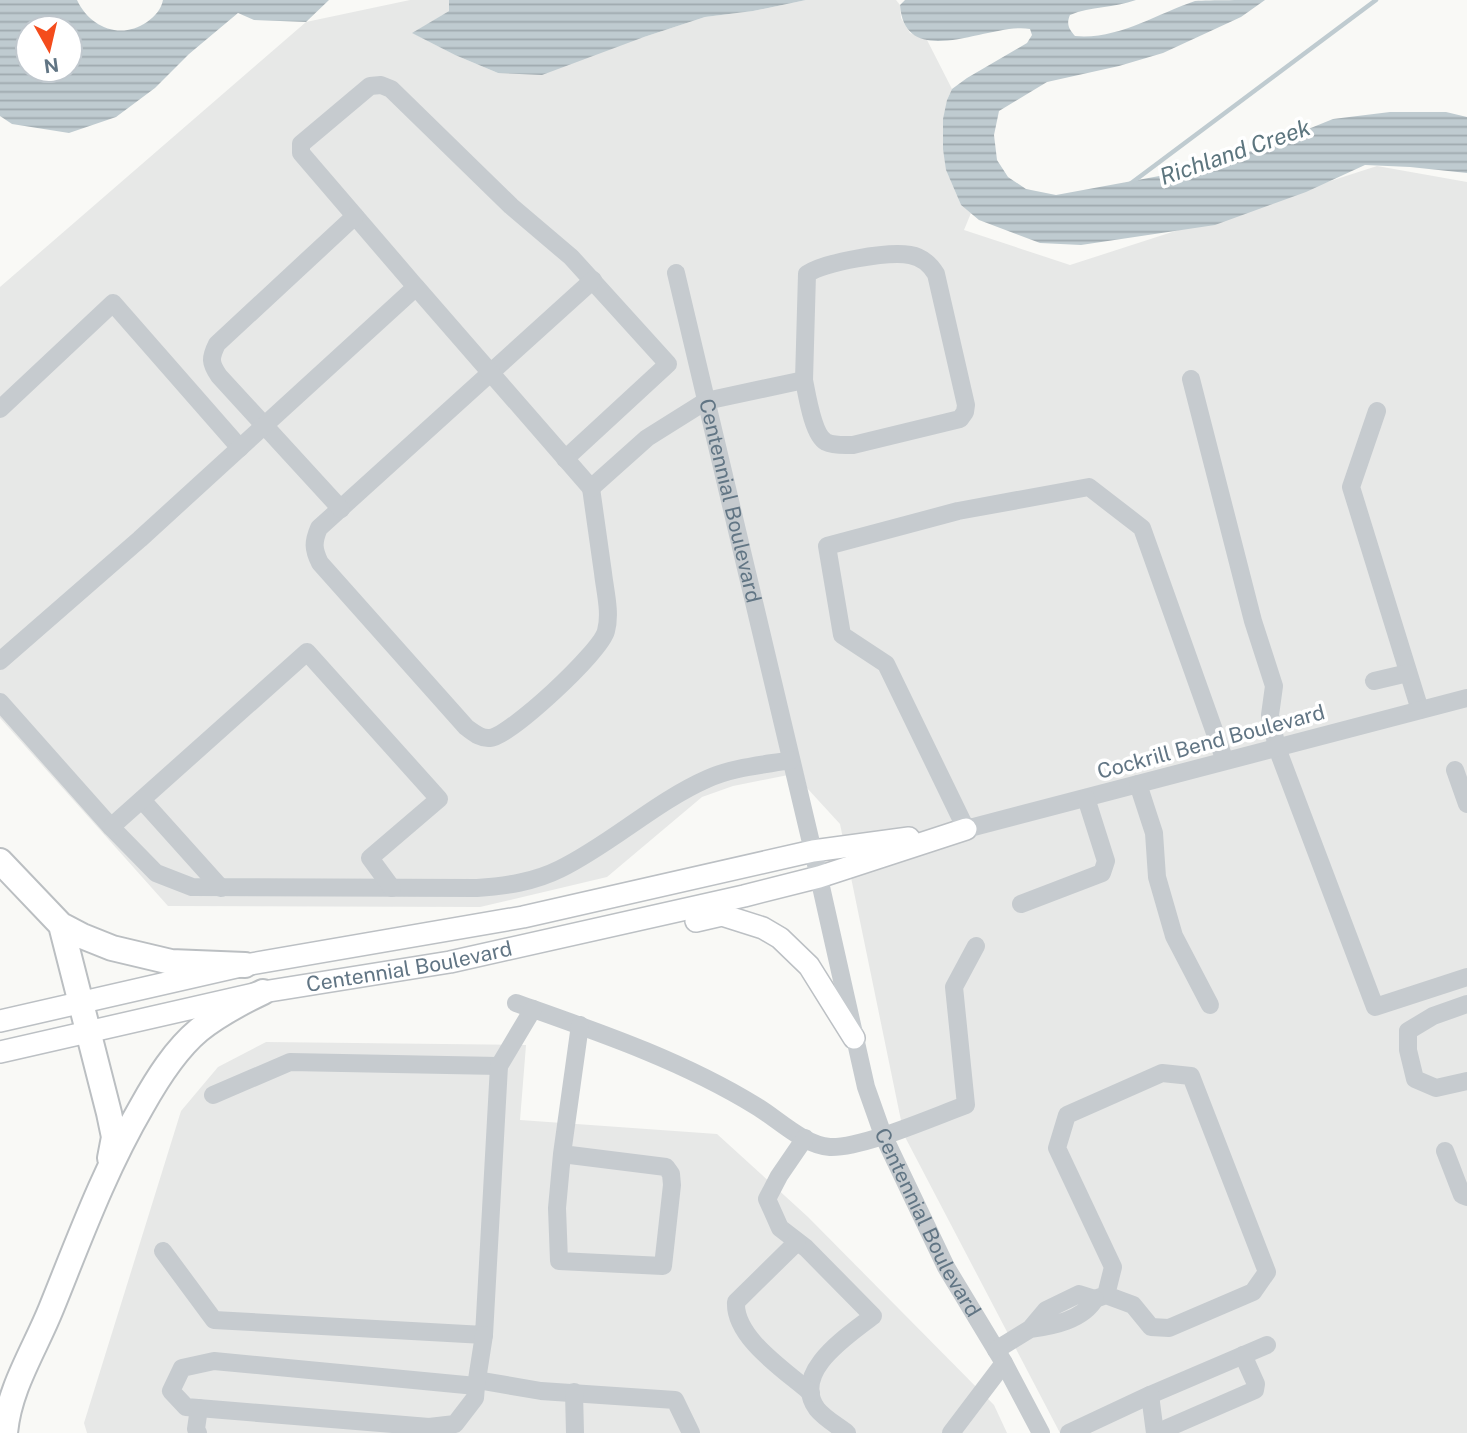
<svg xmlns="http://www.w3.org/2000/svg" width="1467" height="1433" viewBox="0 0 1467 1433" font-family="'Public Sans',sans-serif">
<style>
.built{fill:#e7e8e7}
.water{fill:url(#water-rules);fill-rule:evenodd}
.lines{fill:none;stroke-linecap:round;stroke-linejoin:round}
.stream{stroke:#bfcbd0;stroke-width:4.5}
.major-casing{stroke:#bcc0c4;stroke-width:24}
.highway-casing{stroke:#bbbfc2;stroke-width:28}
.minor{stroke:#c6cbcf;stroke-width:18}
.major{stroke:#fff;stroke-width:21}
.highway{stroke:#fff;stroke-width:24}
.labels{text-anchor:middle;stroke-width:7;stroke-linejoin:round;paint-order:stroke}
.street-label{font-size:21px;fill:#617584;stroke:#fff}
.water-label{font-size:23px;font-style:italic;fill:#5c757e;stroke:#fff}
</style>
<defs>
<pattern id="water-rules" width="6" height="5" patternUnits="userSpaceOnUse" patternTransform="scale(1.75)"><rect width="6" height="5" fill="#bfcbd0"/><path d="M0 2.5h6" fill="none" stroke="#9fa9ae"/></pattern>
</defs>
<rect width="100%" height="100%" fill="#f9f9f6"/>
<path class="built" d="M410,0H449V11L413,33L455,55L498,73L644,37L705,17L753,11L806,0H896L900,5L901,18L910,33L927,40L952,89L947,100L946,170L961,205L971,213L964,230L1070,265L1377,166L1467,182V1433H1060L904,1135L840,824L807,788L803,772L733,786L702,797L607,877L480,907L168,906L0,718V287L306,22Z
M266,1042L526,1045L520,1120L717,1134L808,1217L994,1405L1007,1433H87L84,1423L181,1111L218,1067Z"/>
<path class="water" d="M0,0H77C90,28 121,40 147,22C155,16 161,10 163,0H329L306,22L254,20L238,13L189,54L155,88L116,117L69,133L12,124L0,116ZM28,28H70V70H28Z
M449,0H806L753,11L705,17L644,37L542,75L498,73L455,55L412,33L449,11Z
M905,0H1136C1114,8 1091,6 1070,15C1066,24 1069,29 1075,36C1118,40 1156,14 1195,1C1210,0 1248,0 1265,0L1241,17L1163,53L1119,66L1047,82L999,111L994,135L997,160L1008,177L1026,189L1056,195L1192,170L1261,148L1333,119L1390,112H1446L1467,117V173L1410,167L1365,165L1306,192L1215,225L1081,245L1040,243L979,220L961,205L946,170L943,149V119L947,100L952,89L967,78L1027,43L1032,35L1030,29C992,21 905,74 900,5Z"/>
<g class="lines">
<path class="stream" d="M1130,184L1376,0"/>
<g class="major-casing">
<g id="major">
<path d="M696,921L722,915L763,928L780,938L809,966L854,1038"/>
<path d="M0,1021L245,965L523,917L813,851L909,838"/>
<path id="s2" d="M0,1052L263,992L450,962L744,896L819,877L966,829"/>
</g>
</g>
<g class="highway-casing">
<path id="highway" d="M0,861L61,925L82,936L112,948L171,962L245,965
M61,925L109,1113L114,1137L110,1158
M5,1433C9,1388 34,1351 51,1309C79,1240 104,1171 142,1106C157,1079 175,1050 199,1030C219,1014 240,1003 263,992"/>
</g>
<g class="minor">
<path id="s1" d="M676,273L813,851L866,1087L883,1135L946,1267L1004,1363L1041,1433"/>
<path d="M416,287L301,153V144L370,86L381,85L391,89L511,206L571,257L668,364L565,459"/>
<path d="M1191,379L1253,621L1274,686L1270,715L1277,748L1375,1007L1467,977"/>
<path d="M0,409L113,303L240,448"/>
<path d="M1377,411L1351,487L1420,710"/>
<path d="M591,488C595,516 599,545 603,573C605,591 611,613 606,631C601,652 510,736 490,738C480,739 473,732 466,727L320,563C313,549 313,542 319,528L593,280"/>
<path d="M341,509L219,376C210,363 210,358 217,344L355,216"/>
<path d="M0,661L140,539L416,287L591,488L647,438L706,401L804,380C807,395 813,435 826,442C834,446 844,445 853,445L960,419L965,412L966,405L936,274C930,264 922,257 910,255C888,251 825,262 807,274L804,380"/>
<path d="M1374,681L1408,673"/>
<path d="M0,702L111,827L156,873L192,887L477,888C506,886 534,882 560,869C611,844 655,802 707,779C733,767 763,765 791,760"/>
<path d="M1225,761L1142,528L1089,487L958,511L827,546L842,635L886,664L966,829L1467,698"/>
<path d="M1455,770L1467,804"/>
<path d="M1138,784L1154,833L1157,877L1174,936L1210,1005"/>
<path d="M142,800L221,888"/>
<path d="M111,827L307,652L439,799L370,858L392,888"/>
<path d="M1021,904L1102,873L1106,861L1086,798"/>
<path d="M516,1003C598,1032 681,1060 756,1106C778,1119 803,1145 830,1147C863,1148 933,1117 966,1105L954,987L976,946"/>
<path d="M1467,1004L1433,1016L1408,1031V1050L1415,1079L1436,1088L1467,1081"/>
<path d="M213,1095L290,1062L499,1066"/>
<path d="M805,1138L779,1176L767,1199L780,1228L806,1248L873,1316C849,1335 790,1372 817,1409C824,1418 838,1426 847,1433"/>
<path d="M1445,1151L1462,1195L1467,1197"/>
<path d="M562,1154L557,1208L559,1261L663,1266L672,1185L671,1174L666,1167L562,1154L580,1025"/>
<path d="M797,1242L736,1302C734,1338 786,1371 811,1393"/>
<path d="M163,1251L214,1320L484,1335L499,1066L533,1009"/>
<path d="M1095,1299L1106,1295L1133,1305L1151,1327L1169,1328L1253,1292L1267,1272L1191,1076L1162,1073L1067,1115L1057,1148L1113,1267L1106,1295"/>
<path d="M996,1350L1030,1329L1046,1310L1079,1294L1095,1299C1083,1320 1053,1326 1030,1329"/>
<path d="M477,1380L541,1391L675,1400L691,1433"/>
<path d="M476,1386L475,1398L455,1424L429,1427L186,1407L171,1391L182,1368L214,1361L476,1386L484,1335"/>
<path d="M574,1392L575,1433"/>
<path d="M1150,1395L1267,1345"/>
<path d="M198,1433L196,1429L199,1408"/>
<path d="M951,1433L1004,1363"/>
<path d="M1069,1433L1150,1395L1155,1433"/>
<path d="M1156,1433L1255,1390L1256,1384L1243,1355"/>
</g>
<use href="#major" class="major"/>
<use href="#highway" class="highway"/>
</g>
<g class="labels">
<g class="street-label">
<text dy="7" stroke="none"><textPath href="#s1" startOffset="234">Centennial Boulevard</textPath></text>
<text transform="translate(1211 742) rotate(-15)" y="7">Cockrill Bend Boulevard</text>
<text dy="7" stroke="none"><textPath href="#s2" startOffset="418">Centennial Boulevard</textPath></text>
<text dy="7" stroke="none"><textPath href="#s1" startOffset="985">Centennial Boulevard</textPath></text>
</g>
<g class="water-label">
<text transform="translate(1235 152) rotate(-19)" y="8">Richland Creek</text>
</g>
</g>
<g transform="translate(49 49) rotate(172)"><circle r="33" fill="#ffffff" stroke="#c0c8ce" stroke-width="2"/>
<path d="M0-5L12 26L0 18L-12 26Z" fill="#f44c1c"/>
<text y="-10" font-size="19" font-weight="bold" text-anchor="middle" fill="#617584">N</text>
</g>
</svg>
